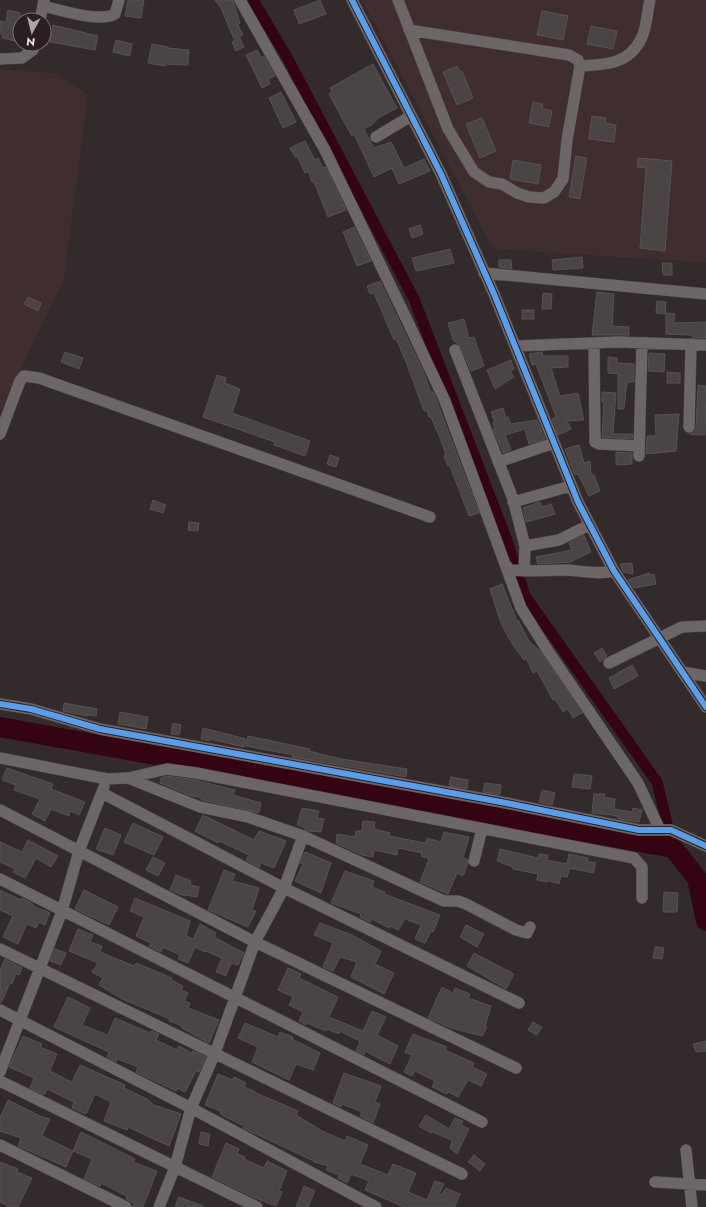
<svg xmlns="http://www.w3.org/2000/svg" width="706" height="1207" viewBox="0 0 706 1207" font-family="Jost,sans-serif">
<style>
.built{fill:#402d2f}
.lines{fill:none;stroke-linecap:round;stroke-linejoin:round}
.canal{stroke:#350412;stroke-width:11}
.river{stroke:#350412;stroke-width:20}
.building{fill:#4b4445;stroke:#585152}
.minor-casing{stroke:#4d4647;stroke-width:12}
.minor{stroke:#6d6667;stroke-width:11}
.cycleway-casing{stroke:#2b1e20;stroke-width:8}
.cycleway{stroke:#5a9eea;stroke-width:6}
</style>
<rect width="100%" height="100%" fill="#322a2b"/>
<path class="built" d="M362,0H706V263L493,249Z
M0,69L54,73L88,94L64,279L0,413Z"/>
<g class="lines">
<path class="canal" d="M253,0L288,59L414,299L506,538L525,596L657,782L673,848"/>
<path class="river" d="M0,727L673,848L697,878L706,921"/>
</g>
<path class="building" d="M128,0H144L141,18L125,16Z
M215,0H233L240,23L238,25L243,35L234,39L221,8Z
M320,0L326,14L299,24L294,10Z
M8,10L20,13V42L2,38L3,34H0V21L6,22Z
M542,11L568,16L563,40L537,35Z
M53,25L98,36L95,50L50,42Z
M591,26L617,31L613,49L587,44Z
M240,38L244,47L236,51L232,42Z
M116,40L132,44L130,56L113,52Z
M152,44L168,47V48L189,50L188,65L165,64V66L148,63Z
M257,50L261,58L264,56L275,76L268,79L270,84L262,88L246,55Z
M373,64L397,108L378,118L372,125L364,129L374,148L391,142L404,168L424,159L430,171L399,184L392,168L374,177L354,134L352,136L329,94L332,92L330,88Z
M457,66L460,72L462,71L473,98L457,105L443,72Z
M281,92L296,122L283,128L269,98Z
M533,102L543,104L542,108L552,111L549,127L529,123Z
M592,116L606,118L605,123L616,125L614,142L589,139Z
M482,118L496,151L480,158L466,124Z
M305,141L315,160L318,158L323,168L326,167L346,210L328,217L314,182H312L308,171L305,173L297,156L295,157L290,148Z
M576,156L587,158L580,199L569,197Z
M638,158L672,161L665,251L640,248L646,168L637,167Z
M513,160L541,165L538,184L510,179Z
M420,225L423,234L412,238L409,229Z
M354,227L371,261L357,266L343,232Z
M450,249L454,263L416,271L412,258Z
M582,257L583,268L553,270L552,260Z
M499,260H511L512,269L499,267Z
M662,263H672V275H663Z
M380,281L423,371L431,392H433L436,399L479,513L469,516L450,466H448L444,456L446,455L440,438L431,417H429L427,411H424L405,359L396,339L394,340L374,293L370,294L367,286Z
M597,292L614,294L612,326L629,327V335H592Z
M543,293L552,294L551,309H542Z
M28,297L41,303L38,311L24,304Z
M657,301L666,302L665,314L656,313Z
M522,310H534V319H522Z
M666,313L675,314L674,323L706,322V338H693L692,335L666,334Z
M464,319L469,338L474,337L484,366L471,371L461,347L453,340L448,323Z
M65,352L83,358L79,369L61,362Z
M542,352L543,356H568V367L551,368L560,396L578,393L584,420L567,421L571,429L558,435L552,419L556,417L536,364L532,365L529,354Z
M649,353L665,354L664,372L648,371Z
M608,357L617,358V363L634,364V382H627L624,409H618V374L608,373Z
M511,360L514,369L510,371L514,377L495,389L487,370Z
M667,372L680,373V383H667Z
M217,375L226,378L225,383L240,389L232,413L310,441L305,456L274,445L275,442L203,417Z
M698,385L706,386L705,435L689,434L693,433L696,428Z
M602,392L616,393L613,434H633L632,439L602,437L604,402H602Z
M503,408L506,418L508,417L511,424L537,420L545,439L529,444L525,429L505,435L511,450L503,453L493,429H495L493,423L495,422L491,412Z
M679,414L676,451L646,454L647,436H656L655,415Z
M579,445L584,463L590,461L591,475H594L600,491L589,496L578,474L575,475L565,449Z
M616,452L632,453V464L616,465Z
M330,455L339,458L336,467L327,464Z
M153,500L166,505L163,513L150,509Z
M540,502L542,507L551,504L555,514L526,522L523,508Z
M189,522L199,523L198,531L188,530Z
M584,535L591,552L572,561V562L538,564L536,557L572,550L569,543Z
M632,563L633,574L623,572L620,564Z
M649,573L650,575L654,574L656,584L634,588L628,580Z
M502,584L517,621L518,620L529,641L540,651L582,713L573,718L568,709L563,712L555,699L553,700L537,671L533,673L526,658L524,660L511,642L501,623L490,589Z
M602,648L607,656L600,662L594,653Z
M632,665L638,676L614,689L609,678Z
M64,703L97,709L96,716L88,715L87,716L63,711Z
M120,712L148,717L146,729L118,724Z
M173,723L181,725L179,735L171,734Z
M203,728L246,739L244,747L210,739L209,741L201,739Z
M248,736L310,749L309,751L341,759L407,769L406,777L292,757L293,755L246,746Z
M7,768L53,784L51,789L85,802L79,815L70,811L69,816L51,809L45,821L32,814L40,799L14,790L16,785L2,780Z
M574,774L592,776L590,789L572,787Z
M167,776L195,780L235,790L233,795L261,803L259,813L202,800L201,798L189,795L160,783L161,778Z
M451,777L468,780L467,789L449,786Z
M485,783L501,785L500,795L483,792Z
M542,790L555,793L552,805L539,802Z
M594,794H605L604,797L615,799L614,809L632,812L633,808L642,810L639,822L618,819V817L613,815L592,813Z
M302,808L319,811L317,818L324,819L321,832L308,831L304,829V827L297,825Z
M203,815L254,840L259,831L286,841L274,868L261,863L259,867L255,865L246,860L249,855L219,841L218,843L195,831Z
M363,821L375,822L374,829L390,833L389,836L425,843L427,838L441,842L444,832L469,837L463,858L467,859L468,863L463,876L457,873L448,894L420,882L429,859L421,856L422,853L398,848L397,855L374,850L373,857L362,855L336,843L337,834L355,837L356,831H362Z
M133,823L163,837L154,855L124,842Z
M105,828L121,835L113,855L96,849Z
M28,840L58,856L51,867L36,858L25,878L13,872L15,869L0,862V842L22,852Z
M500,849L538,858L539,854L548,855L547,860L567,864L569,854L588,858L587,861L596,863L593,873L570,868L567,877L561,876L559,884L547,880V882L537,880L538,874L513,869V867L497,861Z
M305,852L331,863L321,893L295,881L303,864L300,863Z
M153,857L165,863L158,876L146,870Z
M224,870L235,874L232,881L259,888L252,910L256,911L248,927L208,910Z
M345,871L374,881L372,887L385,892L384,894L440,915L433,932L431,931L425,943L415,939L421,925L405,919L398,930L390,926L389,928L372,919L370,922L360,917L361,914L331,903Z
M176,875L191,881L190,885L199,887L197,897L186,895L185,896L170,890Z
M0,890L21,900L22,898L33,904V906L50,913L45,925L39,922L36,928L27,924L18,944L3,937L13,916L0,910Z
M84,890L118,907L109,925L75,909Z
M664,892L678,893L677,912H663Z
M135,898L190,921L186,936L193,939L200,924L216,933L214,937L244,953L238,965L231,963L226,976L216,972L222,958L206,951L205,952L195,947L188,963L178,959L180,955L163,947L161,952L149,946L151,943L136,936L144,917L130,911Z
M320,923L352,935L381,951L375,964L394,973L384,994L351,977L357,962L340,957L333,971L323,967L333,943L314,935Z
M466,925L484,934L477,947L460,937Z
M78,929L93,935L90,942L102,946L100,952L134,966L136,963L172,978L171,980L183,986L181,990L188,993L184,1001L190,1003L188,1008L219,1020L209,1043L182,1028V1026L169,1021L170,1019L122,999L99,985L103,978L92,972L98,963L69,951Z
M655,947L664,948L662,959L653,958Z
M55,949L66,953L61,965L50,961Z
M474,953L514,974L506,989L467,966Z
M5,959L22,968L19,975L16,974L12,984L10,983L1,1003L0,970Z
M288,968L301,974L299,978L338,997L329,1017L363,1031L372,1011L386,1017L377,1035L398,1046L390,1064L365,1051L364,1055L356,1051L360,1041L340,1031L339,1034L327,1029L326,1031L307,1023L306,1025L299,1021L303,1012L289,1005L293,997L278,990Z
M442,987L453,993L455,988L470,994L468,998L491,1006L485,1026L487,1027L482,1036L451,1028L428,1018Z
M68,997L90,1008L82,1025L108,1035L115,1018L150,1033L151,1031L159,1034L156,1040L177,1050L179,1046L192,1053L193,1051L206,1057L199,1072L196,1071L185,1092L177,1088L176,1091L136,1072L138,1067L117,1059L116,1062L107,1057L109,1052L54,1027Z
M533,1022L542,1027L537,1035L528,1030Z
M245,1023L278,1037L280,1032L293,1037L292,1039L320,1053L313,1070L296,1064L289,1080L252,1062L258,1047L238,1038Z
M413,1034L447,1047L445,1050L474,1063L472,1067L487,1074L481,1086L468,1080L458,1097L448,1092L447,1094L432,1087L435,1081L415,1071L412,1076L404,1072L412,1055L405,1052Z
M23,1036L42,1044L40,1047L57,1054L50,1071L72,1082L80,1065L125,1085L124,1088L147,1099L154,1105L181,1114L169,1146L128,1127L127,1130L104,1121L111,1102L95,1094L86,1114L72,1108L74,1102L47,1089L44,1095L30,1088L34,1078L9,1067Z
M706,1041V1051L696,1052L693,1044Z
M344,1073L381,1086L375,1102L380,1104L373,1123L360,1116L362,1112L342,1104L341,1107L333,1103Z
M218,1074L233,1080L234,1077L246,1083L244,1087L254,1091V1092L298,1111L296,1115L322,1131L345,1141L347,1136L368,1145L360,1164L388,1175L393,1164L416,1173L408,1192L427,1200L435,1181L444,1184L439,1194L441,1195L446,1188L460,1194L455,1207H404L365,1190L369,1181L351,1174L347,1183L338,1178L339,1175L326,1170L328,1166L314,1162V1161L243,1128L244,1126L222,1115L220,1113L221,1111L205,1105Z
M8,1100L40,1116L50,1119L42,1136L73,1151L66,1167L18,1146L21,1138L0,1131V1118Z
M426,1115L449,1129L455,1118L463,1121L461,1125L469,1129L457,1154L450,1148L452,1140L432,1132L431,1133L419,1126Z
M81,1132L135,1159L133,1162L157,1171L143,1207H133L134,1203L126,1199L127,1196L101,1183L100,1186L84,1179L92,1159L73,1151Z
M201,1132L210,1134L208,1146L199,1144Z
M226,1143L239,1149L237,1154L245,1157L244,1159L264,1168L267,1161L287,1171L279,1191L282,1192L276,1206L253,1197L212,1177Z
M474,1155L485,1164L480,1171L468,1162Z
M0,1162L18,1169L17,1172L32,1178L18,1207H10L0,1202Z
M304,1186L315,1191L308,1207H296Z
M179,1197L203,1206V1207H175Z"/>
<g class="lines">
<g class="minor-casing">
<path id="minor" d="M240,0L325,150L406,318L445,401L505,564L510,570C529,572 548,570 567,570C584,571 598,575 614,571
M352,0L441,174L494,294L578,502L614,571L706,707
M398,0L448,129L474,172L489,182L502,184L517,193L529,197L544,198L554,192L563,179L567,140L580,66L578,60L569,55L409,30
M43,6C61,10 99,23 115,14L119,0
M40,20L44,0
M0,59L22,58L33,50L35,44
M580,66C605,65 629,64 641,39C647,28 647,12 650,0
M376,137L411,116
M484,273L706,294
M594,343L595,442L599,444L639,446
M515,346L618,342L706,345
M455,350L513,499L525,546L524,571
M689,427L691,344
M0,434L20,381L24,376L39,378L430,517
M639,456L642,343
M498,462L554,443
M513,502L571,486
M525,546L559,540L589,525
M505,564L521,608L548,651L638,783L660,830
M609,663L682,627L706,626
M683,672L706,676
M0,704L31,709L100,729L501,802L639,830H671L706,846
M0,758L107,779L128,778L167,769L196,773L634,858L642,867V898
M128,778L200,807L248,817L303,836L444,901H458L466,904L516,930L527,933L530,927
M102,793L284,888L519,1003
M0,810L255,942L516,1068
M474,861L482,829
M0,879L482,1122
M0,949L462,1174
M0,1010L191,1108L376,1207
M0,1072L62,911L79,851L104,787
M0,1081L257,1207
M0,1145L126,1207
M686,1150L692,1207
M655,1182L706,1185
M159,1207L175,1167L191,1108L215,1053L255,942L284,888L303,836"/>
</g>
<use href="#minor" class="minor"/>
<g class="cycleway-casing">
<path id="cycleway" d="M352,0L441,174L494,294L578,502L614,571L706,707
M0,704L31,709L100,729L501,802L639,830H671L706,846"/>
</g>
<use href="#cycleway" class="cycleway"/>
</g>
<g transform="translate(32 32) rotate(187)"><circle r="19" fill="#2b1e20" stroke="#796e6f"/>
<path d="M0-3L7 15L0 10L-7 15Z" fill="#ada4a5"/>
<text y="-6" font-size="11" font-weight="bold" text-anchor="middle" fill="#efe5e6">N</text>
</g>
</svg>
